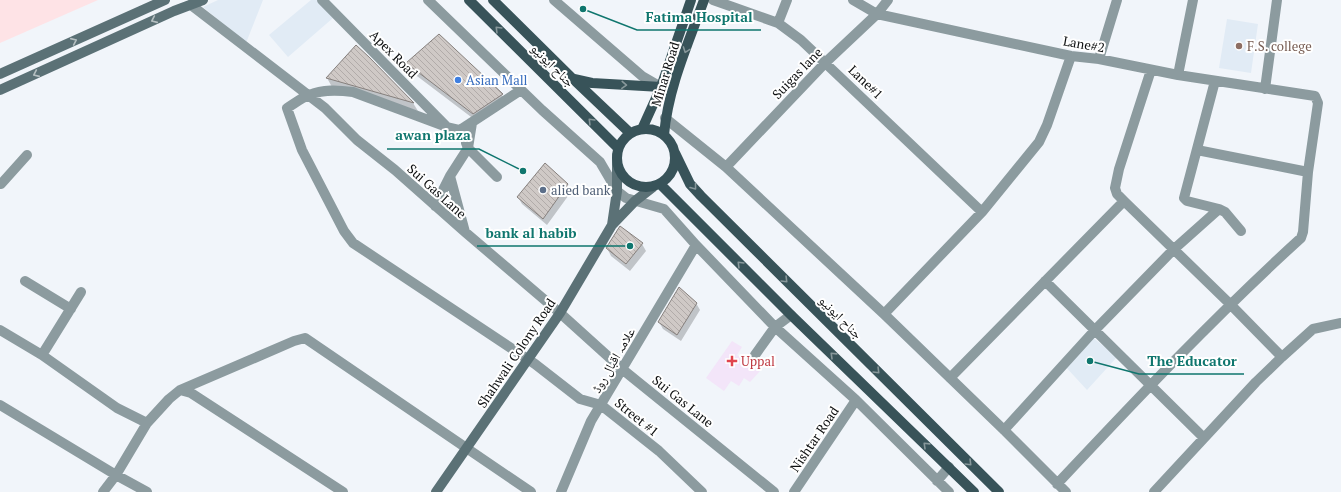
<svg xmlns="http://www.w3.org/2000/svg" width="1341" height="492" viewBox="0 0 1341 492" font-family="'PT Serif','Noto Naskh Arabic',serif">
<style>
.built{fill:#e1ebf5}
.industrial{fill:#fee3e6}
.medical{fill:#f3e5f9}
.shadow{fill:#0003}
.building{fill:url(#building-back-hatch);stroke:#86807d}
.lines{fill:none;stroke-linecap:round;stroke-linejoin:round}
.street{stroke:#8c9b9f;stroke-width:10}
.secondary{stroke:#5b7176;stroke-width:10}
.primary{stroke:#385359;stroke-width:10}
.oneway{stroke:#b5bfc1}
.oneway2{stroke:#88989b}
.education-dot{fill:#8d6e63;stroke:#fff;stroke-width:1.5}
.shop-dot{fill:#3f7fe0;stroke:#fff;stroke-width:1.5}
.service-dot{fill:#5c6f8a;stroke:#fff;stroke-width:1.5}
.health-dot{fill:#e0444e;stroke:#fff;stroke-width:1.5}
.labels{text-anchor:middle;stroke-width:4;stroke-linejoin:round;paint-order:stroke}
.street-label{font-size:13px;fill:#0d0f10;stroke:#fff}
.education-label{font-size:13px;fill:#785e54;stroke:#fff;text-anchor:start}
.shop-label{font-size:13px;fill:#366cbe;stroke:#fff;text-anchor:start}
.service-label{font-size:13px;fill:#4e5e75;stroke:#fff;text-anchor:start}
.health-label{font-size:13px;fill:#be3a42;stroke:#fff;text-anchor:start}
.leader{fill:none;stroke:#0f766e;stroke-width:1.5}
.callout-dot{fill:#0f766e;stroke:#fff;stroke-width:1.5}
.callout-label{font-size:14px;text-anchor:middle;font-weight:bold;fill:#0f766e;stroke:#fff;stroke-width:4;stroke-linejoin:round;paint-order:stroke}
</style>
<defs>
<pattern id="building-back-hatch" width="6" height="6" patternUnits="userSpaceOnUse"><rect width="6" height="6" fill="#cfc9c6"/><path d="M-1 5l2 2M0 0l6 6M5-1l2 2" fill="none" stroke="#b1aba9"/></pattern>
</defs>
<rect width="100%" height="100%" fill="#f1f5fa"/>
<path class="built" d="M218,0H263L246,43L203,7Z
M311,0H317L333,18L288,57L269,35Z
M1227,19L1258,24L1251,73L1219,68Z
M1091,336L1117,357L1087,390L1063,364Z"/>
<path class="industrial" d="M0,0H98L0,43Z"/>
<path class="medical" d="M732,341L742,347L737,355L760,371L750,382L744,378L739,386L731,381L724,391L706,378Z"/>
<path class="shadow" d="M439,35L502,95L507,104L479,123L413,73L408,63Z
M356,46L413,103L418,111L332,87L327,78Z
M567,185L571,192L547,225L522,204L518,197Z
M642,244L646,251L630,271L611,256L607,248Z
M696,303L700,310L681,341L663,329L659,322Z"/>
<path class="building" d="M439,34L503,94L473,114L406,63Z
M356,45L369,57L414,103L326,78Z
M545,163L568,184L543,219L517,197Z
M620,226L643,243L626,264L606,248Z
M679,287L697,303L677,335L658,322Z"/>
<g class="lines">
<path class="street" d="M322,0L446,126
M428,0L542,110L600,162L617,191L626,198L664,209L696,245L775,327L856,400L949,492
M554,0L642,76L661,87
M713,0L778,23L801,40L982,212
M853,0L877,14L1071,56L1099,59L1178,75L1315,96L1318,103L1308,172L1303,232L1301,238C1215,316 1136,400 1057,484
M191,5L325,108L357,140L395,170L465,232L560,313L622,369L774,492
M778,23L787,0
M1099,59L1117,0
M1178,75L1193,0
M1215,81L1184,198L1187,201L1219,209L1225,212L1241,231
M1265,89L1277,0
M521,90L460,130L447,127L353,92C338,90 323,89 309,95C301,98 294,104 287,108L302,150L344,231L353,243L535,364L580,399L601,405L659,451L702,492
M665,118L726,167L884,314L1004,430L1066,492
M466,143L468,148L497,177
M1197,150L1308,172
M726,167L826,62L877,14L888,0
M450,176L465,232
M1,184L27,155
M1124,201L1117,194L1115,188L1119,169L1151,70
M435,206L450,176L468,148L472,123
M25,281L71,309
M1045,281L1204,438
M884,314L982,212L1039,142L1047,125L1071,56
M0,330L42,355L117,408L147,423L169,399L180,390L294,341L305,338L531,492
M42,355L81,292
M755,355L775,327L791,315
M1282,357L1313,329L1341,323
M950,378L1124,201L1230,304L1282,357L1256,382L1154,492
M180,390L191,393L343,492
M0,405L116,475L147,492
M1004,430L1095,330L1173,250L1219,209
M937,481L949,467
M103,492L116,475L147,423
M561,492L591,421L696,245
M794,492L856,400"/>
<path class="secondary" d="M0,74L165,0
M0,90L174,11L203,0
M612,225L617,191V155
M436,492L560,313L612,225L635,201L653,187"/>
<path class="primary" d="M469,0L618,148
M493,0L572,78L630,133
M574,79L592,83L661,87
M617 158a29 29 0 1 1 58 0a29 29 0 1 1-58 0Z
M642,129L661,87L691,0
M664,135C668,88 688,44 704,0
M675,153L690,184L701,196L999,492
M660,184L791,315L974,492"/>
</g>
<defs><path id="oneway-chevron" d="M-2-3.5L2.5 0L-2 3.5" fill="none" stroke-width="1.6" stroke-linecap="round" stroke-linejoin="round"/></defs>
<g class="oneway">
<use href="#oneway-chevron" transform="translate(154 20) rotate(156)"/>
<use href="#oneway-chevron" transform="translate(74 41) rotate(-24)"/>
<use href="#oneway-chevron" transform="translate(36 74) rotate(156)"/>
</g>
<g class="oneway2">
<use href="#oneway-chevron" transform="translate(498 29) rotate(-135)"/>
<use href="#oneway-chevron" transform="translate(686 50) rotate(110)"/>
<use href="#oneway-chevron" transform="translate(624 85) rotate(3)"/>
<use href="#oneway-chevron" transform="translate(591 121) rotate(-135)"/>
<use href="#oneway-chevron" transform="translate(694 187) rotate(52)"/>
<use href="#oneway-chevron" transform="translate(740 264) rotate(-135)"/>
<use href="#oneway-chevron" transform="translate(785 280) rotate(45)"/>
<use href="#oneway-chevron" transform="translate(833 355) rotate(-136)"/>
<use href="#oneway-chevron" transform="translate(877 371) rotate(45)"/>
<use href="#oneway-chevron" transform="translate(926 445) rotate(-136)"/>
<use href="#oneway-chevron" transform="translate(969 463) rotate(45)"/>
</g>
<circle class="education-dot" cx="1239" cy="46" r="4"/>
<circle class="shop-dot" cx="458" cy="80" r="4"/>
<circle class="service-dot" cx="543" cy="190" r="4"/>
<path class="health-dot" d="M730 355h4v4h4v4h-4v4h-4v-4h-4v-4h4z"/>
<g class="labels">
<g class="street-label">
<text transform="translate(1084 44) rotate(10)" y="5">Lane#2</text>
<text transform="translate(394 54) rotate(45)" y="5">Apex Road</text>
<text transform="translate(553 65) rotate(45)" y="5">جناح ایونیو</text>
<text transform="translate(797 73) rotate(-46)" y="5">Suigas lane</text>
<text transform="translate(665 74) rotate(-73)" y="5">Minar Road</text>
<text transform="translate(866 82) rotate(44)" y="5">Lane#1</text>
<text transform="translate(437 191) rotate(42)" y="5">Sui Gas Lane</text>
<text transform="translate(841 317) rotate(45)" y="5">جناح ایونیو</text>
<text transform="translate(516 353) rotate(-56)" y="5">Shahwali Colony Road</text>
<text transform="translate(613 360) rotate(-60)" y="5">علامہ اقبال روڈ</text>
<text transform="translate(683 401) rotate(39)" y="5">Sui Gas Lane</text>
<text transform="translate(637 417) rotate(39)" y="5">Street #1</text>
<text transform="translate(814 439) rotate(-56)" y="5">Nishtar Road</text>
</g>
<g class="education-label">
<text x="1247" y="51">F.S. college</text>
</g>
<g class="shop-label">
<text x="466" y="85">Asian Mall</text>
</g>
<g class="service-label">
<text x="551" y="195">alied bank</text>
</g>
<g class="health-label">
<text x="741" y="366">Uppal</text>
</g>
</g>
<path class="leader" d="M583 9L637 30H761M523 171L479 149H387M630 246L584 246H477M1090 361L1139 374H1244"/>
<g class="callout-dot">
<circle cx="583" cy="9" r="4"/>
<circle cx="523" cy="171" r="4"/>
<circle cx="630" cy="246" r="4"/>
<circle cx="1090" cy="361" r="4"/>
</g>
<g class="callout-label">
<text x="699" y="22">Fatima Hospital</text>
<text x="433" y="140">awan plaza</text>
<text x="531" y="238">bank al habib</text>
<text x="1192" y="366">The Educator</text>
</g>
</svg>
